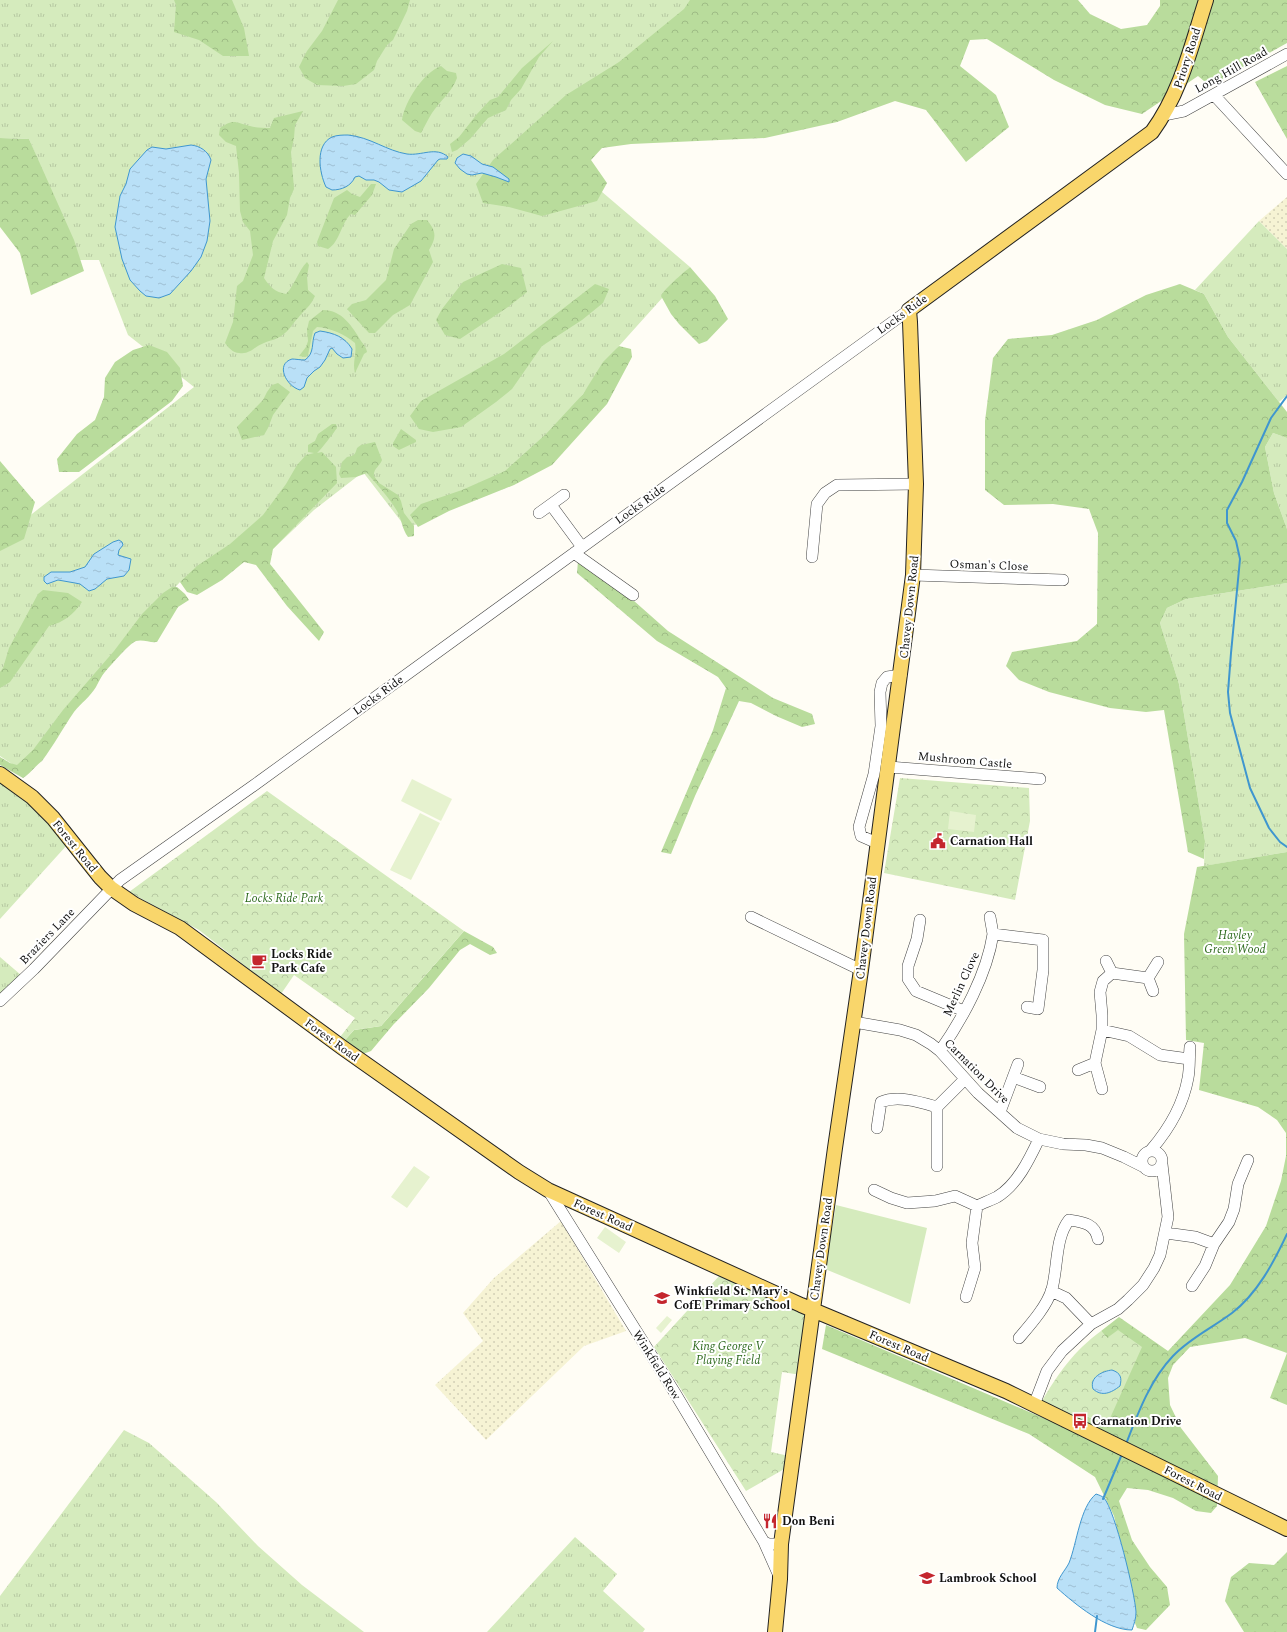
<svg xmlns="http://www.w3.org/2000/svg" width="1287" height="1632" viewBox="0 0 1287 1632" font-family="Spectral,serif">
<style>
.farmland{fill:url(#farmland-dots)}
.grass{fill:url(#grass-tufts)}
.forest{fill:url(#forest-crowns)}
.park{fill:url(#park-crowns)}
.garden{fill:#d5ebbd}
.pitch{fill:#e6f2cf}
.water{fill:url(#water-ripples);stroke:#3f96cf}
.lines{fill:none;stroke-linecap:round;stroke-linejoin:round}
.stream{stroke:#3f96cf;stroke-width:2}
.minor-casing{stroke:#444;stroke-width:12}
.major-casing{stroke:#222;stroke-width:16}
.minor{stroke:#fff;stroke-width:11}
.major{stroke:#f9d66b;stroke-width:14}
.labels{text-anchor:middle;stroke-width:4;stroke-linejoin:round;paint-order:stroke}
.street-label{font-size:12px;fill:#111;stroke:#fff}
.poi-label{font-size:12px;font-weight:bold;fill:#111;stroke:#fff;text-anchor:start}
.park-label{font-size:12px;font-style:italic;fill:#2f6b1f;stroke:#fff}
</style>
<defs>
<pattern id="farmland-dots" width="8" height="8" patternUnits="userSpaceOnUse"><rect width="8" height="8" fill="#f6f3d4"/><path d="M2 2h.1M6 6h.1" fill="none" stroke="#d2cfb5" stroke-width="1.8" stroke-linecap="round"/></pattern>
<pattern id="grass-tufts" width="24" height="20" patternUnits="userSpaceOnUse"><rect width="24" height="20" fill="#d5ebbd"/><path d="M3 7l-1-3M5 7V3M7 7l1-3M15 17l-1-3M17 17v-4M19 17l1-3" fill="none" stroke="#b6c8a1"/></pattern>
<pattern id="forest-crowns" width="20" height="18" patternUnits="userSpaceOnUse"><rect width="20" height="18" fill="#b9dc9c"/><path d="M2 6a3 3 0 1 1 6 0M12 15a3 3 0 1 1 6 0" fill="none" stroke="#9ebc85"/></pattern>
<pattern id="park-crowns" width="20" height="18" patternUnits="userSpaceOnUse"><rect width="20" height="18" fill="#d5ebbd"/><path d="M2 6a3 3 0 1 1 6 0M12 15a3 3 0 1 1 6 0" fill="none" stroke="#b6c8a1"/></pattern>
<pattern id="water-ripples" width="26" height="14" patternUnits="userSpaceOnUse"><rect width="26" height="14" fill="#b9e0f7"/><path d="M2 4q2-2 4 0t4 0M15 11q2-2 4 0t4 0" fill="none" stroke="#9ebfd3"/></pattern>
</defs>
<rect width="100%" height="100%" fill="#fffdf5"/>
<path class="farmland" d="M1287,197V249L1259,221Z
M561,1221L626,1331L584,1346L486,1440L435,1385L483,1341L463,1313L494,1278Z"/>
<path class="grass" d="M0,0H708L574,168L690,267L619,346L530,464L407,529L363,472L314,510L273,549L244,562L180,582L106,664L21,770L0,756V539L194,387L128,335L99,260H80L29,139L0,138Z
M1259,221L1287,249V395L1279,402L1228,337L1204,294L1195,290Z
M1273,433L1287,438V529L1274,493L1265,447Z
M1287,583V852L1204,866L1205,841L1179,684L1160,623L1167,608L1186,599Z
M0,780L36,808L67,845L0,919Z
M0,957L21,975L0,995Z
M124,1430L149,1443L216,1502L258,1546L302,1585L364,1632H0V1596Z
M575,1537L617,1574L603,1591L645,1629L643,1632H487Z"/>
<path class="forest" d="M174,0H232L244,28L249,56H223L199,40L174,32L176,5Z
M338,0H410L407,11L393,40L387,45L377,61L374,70L356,84L343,86L317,85L305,78L299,67L307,51L322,31Z
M690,0H1078L1090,14L1121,29L1147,25L1160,6V0H1287V43L1210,86L1198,76L1142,114L1105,105L1054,80L987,39L970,40L960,66L996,95L1009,127L966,162L926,110L895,101L837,122L765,138L631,144L602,148L591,160L607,183L597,201L542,216L509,207L483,203L476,184L493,160L566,95L619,62L684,9Z
M553,41L539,57L521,89L511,100L506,110L488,118L470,139L457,150L452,152L450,144L459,137L477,114L490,100L498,97L522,68Z
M441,66L447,71L456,73L457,78C452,92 440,101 432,113C428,119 425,126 421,133L415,131L402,120C405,101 423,73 441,66Z
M1287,66V139L1255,82Z
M303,111L295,125L294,138L291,152L294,189L290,198L287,215L273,241L264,278C270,287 275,292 286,294C295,285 298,271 307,262L309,265L307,276L308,290L315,296C310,307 305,309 298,318C292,324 289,331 281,336C276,340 270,340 264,343C255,346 250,355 239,353C233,353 228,347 225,343L233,322L237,286L243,281L253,255L250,231L243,222L240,211L239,173L236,146L226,142L219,135L220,128C235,118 235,123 250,126C256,128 263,128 270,128L274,118Z
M0,138L29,139L74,240L84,271L31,295L20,253L0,227Z
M371,184H376L372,195L355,215L351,214C341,223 340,242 328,249L318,246L317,242L334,198L347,190L352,194L360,197Z
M418,220H427C436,231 437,237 429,250L433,262L410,305L393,315L375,333H369L347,309L352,304L366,300L386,280L394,249L411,224Z
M502,264L521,268L527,292L508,307L460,339L445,335L436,320L442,309L463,282Z
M690,267L715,296L728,319L707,341L699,344L679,324L671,314L661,296C665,288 682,274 690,267Z
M595,284L609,289L603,303L582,320L542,346L512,389L496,402L461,427L433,432L419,429L410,416L421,401L504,354Z
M1180,284L1204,294L1228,337L1287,412V438L1273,433L1265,447L1274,493L1287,529V583L1186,599L1167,608L1160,623L1179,684L1205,841L1204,859L1188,852L1164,710L1146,712L1110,708L1049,692L1019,680L1006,666L1012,652L1077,641L1097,624L1098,533L1089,509L1053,504L1004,505L985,490V421L993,358L1008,339L1052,335L1097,320L1146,295Z
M323,310C342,310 352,326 361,341C364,345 366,347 367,352L364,354L355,373C352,363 357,354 355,343C344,334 331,328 317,327L313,331L308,355L305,357L299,356L306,347L308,341L307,330L309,321Z
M149,345L167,352L180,368L183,386L172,401L79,472H59L57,459L77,434L95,420L104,397L105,378L115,362L133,350Z
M619,346L631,349L632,357L607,404L552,465L514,485L449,511L418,527L410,515L421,504L462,490L505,471L546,434L583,394L603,362Z
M278,383L290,392L273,415L268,428L264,435L242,440L237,427L263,400L267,392L272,385Z
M332,424H336L337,428C335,431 320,451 317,453L322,452L336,467L337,483L273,549L270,564L324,632L319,641L287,606L256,565L244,562L222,580L197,595L187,592L180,582L197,566L230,544L263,515L286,484L297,465L306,455L314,453L308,452V445L315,441L318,434Z
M401,429L416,440V442L399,450L393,446V443Z
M375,442L382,460C380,466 373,469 374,476L379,483L398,495L401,501L404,513L414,526V536L408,537C402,529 402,520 397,511C389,497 377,485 367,473L356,477L341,478L339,474L342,462L347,457C354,456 355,455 357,448L361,445Z
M0,461L35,502L24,539L0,551Z
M578,561L590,562L668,631L773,698L812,714L815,724L802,727L776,716L751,703L739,701L695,796L671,854L661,852L713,730L726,688L718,677L657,641L577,573Z
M172,587H177L185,594L189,600L178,607L157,642C150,643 143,639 136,641C130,643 107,669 102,676C100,679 98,683 96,687C90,697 81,703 74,712C63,728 54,745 42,761C35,766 31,773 23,778L0,765V757L10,763L17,765L33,750L63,710L114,651L142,614L163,593Z
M43,590L68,593L82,602C73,615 64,622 49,626L10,682L0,688V672L3,668L9,648L38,594Z
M1287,852V1353L1245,1338L1190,1347L1173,1365L1168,1378L1170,1405L1181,1428L1218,1476L1217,1506L1211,1513L1196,1511L1173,1498L1148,1490L1127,1488L1119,1501L1132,1540L1150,1567L1167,1587L1170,1605L1146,1630L1137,1628L1135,1623L1136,1611L1114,1516L1095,1477L1029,1434L822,1349L826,1325L1076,1432L1084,1415L1107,1425V1338L1101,1331L1119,1317L1168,1351L1230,1285L1266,1226L1281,1181L1286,1156V1133L1277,1120L1258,1107L1199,1090L1204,1043L1186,1040L1184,934L1197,867Z
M464,931L493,947L497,953L490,955L470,944L460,950L429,988L393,1025L371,1051L363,1054L345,1040L354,1030L381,1026Z
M1287,1353V1405L1270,1398Z
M1287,1552V1632H1244L1225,1601L1231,1577L1249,1563L1274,1565Z"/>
<path class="park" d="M900,778L1029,788L1030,821L1015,900L884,873Z
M267,791L464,931L381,1026L354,1030L345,1040L340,1037L355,1018L294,975L281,994L199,930L129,892Z
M720,1275L808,1314L801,1375L782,1372L771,1452L789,1456L786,1468L746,1491L654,1347Z
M1118,1330L1142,1347L1107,1425L1084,1415L1081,1421L1042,1401C1059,1372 1074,1351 1101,1331L1107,1338Z"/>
<path class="garden" d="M836,1205L927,1228L910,1304L825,1269Z"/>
<path class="pitch" d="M412,779L452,799L441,821L401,801Z
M950,811L976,815L974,832L948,829Z
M420,813L440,823L411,880L390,870Z
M414,1166L430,1177L407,1208L391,1197Z
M605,1227L626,1242L619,1253L597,1238Z
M667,1316L672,1320L661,1333L656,1328Z"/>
<path class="water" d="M348,135C370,137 387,151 407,154C422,156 436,146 448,157L447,159H440L438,160L421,181L402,192L389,190L379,182L374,180H366L359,176L355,177C351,186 342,190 332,190L326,187C319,172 315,145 332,137C337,135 343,135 348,135Z
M191,145C200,146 208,151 211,160L206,179L210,221L207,241L201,257L191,271L170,294L159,298L146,296L140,291L130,280L122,259L115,227L120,196L126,184L130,169L147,150L152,147L166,149Z
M463,154L471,156L482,164L493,167L509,179V182L496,177L482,173L472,175L467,174L460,169L455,163L457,158Z
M320,331C334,333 345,337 352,349L351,357L343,358L337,354L332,348L330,349L325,360L320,367L314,371L307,378L304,387L300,390C286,386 275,364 292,359C295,359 301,360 305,360C315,353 311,343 315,333Z
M119,540L122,542L123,545L119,550L118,555L131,559L129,570L124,576L107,579L95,589L89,591L80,584L75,583L58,580L47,584L44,581V577L51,572H70L85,567L94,554L113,542Z
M1112,1370C1121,1373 1122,1378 1120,1386C1111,1393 1102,1397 1093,1389C1089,1377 1103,1371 1112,1370Z
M1096,1494C1099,1495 1102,1496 1104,1498C1115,1510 1135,1594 1136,1612C1136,1619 1134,1624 1132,1630C1106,1630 1075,1604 1057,1588C1057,1578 1065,1571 1069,1563C1077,1543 1080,1507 1096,1494Z"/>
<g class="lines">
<path class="stream" d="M1287,396L1271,418L1242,482L1227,510V523L1236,541L1240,559L1231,653L1228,692L1230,713L1250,788L1269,828L1280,842L1287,847
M1126,1444C1138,1413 1150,1380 1173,1356C1190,1338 1212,1328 1232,1313C1257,1294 1274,1262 1287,1234
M1103,1499L1122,1454
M1095,1632L1097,1616"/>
<g class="minor-casing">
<path id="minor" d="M1214,95L1287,174
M1164,115L1184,111L1287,54
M551,505L582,547
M539,513L564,495
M574,553L633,595
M812,557L817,504L825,493L837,485L916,484
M913,575L1063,580
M889,767L1040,779
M877,843L861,836L859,827L874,774L881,726L880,692L882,683L887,677L901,675
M751,917L861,970
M990,917L993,934
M920,920L917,939L908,966V979L916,991L964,1011
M1112,973L1148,978
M1153,991L1148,978L1158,962
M0,1001L34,969L120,880L253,786L909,310
M854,1022L900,1030L916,1035L931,1044L940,1051L978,1093L1017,1128L1039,1139L1063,1144L1086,1145L1102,1148L1124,1157L1144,1167
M1102,1030L1129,1036L1160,1055L1189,1059
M940,1051C963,1018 987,974 993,934L1043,940V970L1038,1009L1027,1007
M1095,1063L1102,1030V1015L1100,992L1103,981L1112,973L1106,961
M1078,1070L1095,1063L1102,1089
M1013,1077L1040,1087
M937,1107L965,1079
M1000,1112L1018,1064
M877,1128L881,1102C898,1095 920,1102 937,1107V1166
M1151,1150C1169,1129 1183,1106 1188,1078C1190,1068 1189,1057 1190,1047
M1142 1161a10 10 0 1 1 20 0a10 10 0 1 1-20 0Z
M548,1190L675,1393L764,1542L769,1544H781
M874,1190L891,1198L907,1203L935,1201L955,1196L977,1206C983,1203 991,1200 997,1197C1017,1185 1029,1160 1039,1139
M1166,1233L1195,1237L1214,1244L1229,1222L1234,1209L1238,1184L1248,1160
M1192,1286L1205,1266L1214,1244
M1051,1291L1066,1298L1091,1324
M966,1297L975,1268L972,1243L977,1206
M1019,1338C1031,1324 1047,1306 1052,1289C1058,1267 1055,1238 1069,1220C1082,1222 1095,1223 1098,1239
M1034,1405L1047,1371L1062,1351L1091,1324L1118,1309L1128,1300L1143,1285L1154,1268L1160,1255L1168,1217L1162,1164
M764,1542L780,1578"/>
</g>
<g class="major-casing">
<path id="major" d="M0,774L32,797L53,818L100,877L111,888L134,904L180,928L343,1048L519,1172L548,1190L801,1305L1006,1391L1287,1529
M775,1632L780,1579L781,1544L835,1148L861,970L913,575L916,484L910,322L909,310L1152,132C1181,92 1191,47 1206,0"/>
</g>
<use href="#minor" class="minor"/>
<use href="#major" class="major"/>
</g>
<defs>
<g id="civic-bare" transform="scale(1.2)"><path d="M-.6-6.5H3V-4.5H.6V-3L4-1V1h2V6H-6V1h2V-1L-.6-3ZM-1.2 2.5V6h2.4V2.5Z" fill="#c4262e" stroke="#fff" stroke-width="2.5" paint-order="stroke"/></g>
<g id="cafe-bare" transform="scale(1.2)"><path d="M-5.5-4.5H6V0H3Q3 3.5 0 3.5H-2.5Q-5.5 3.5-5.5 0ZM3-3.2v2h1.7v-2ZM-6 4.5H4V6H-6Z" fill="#c4262e" stroke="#fff" stroke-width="2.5" paint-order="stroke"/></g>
<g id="school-bare" transform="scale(1.2)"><path d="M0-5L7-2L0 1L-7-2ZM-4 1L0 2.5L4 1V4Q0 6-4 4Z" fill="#c4262e" stroke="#fff" stroke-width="2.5" paint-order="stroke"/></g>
<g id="bus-bare" transform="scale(1.2)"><path d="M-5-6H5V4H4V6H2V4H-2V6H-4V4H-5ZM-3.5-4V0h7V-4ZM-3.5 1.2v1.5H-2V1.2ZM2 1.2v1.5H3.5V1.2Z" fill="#c4262e" stroke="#fff" stroke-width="2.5" paint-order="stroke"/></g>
<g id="restaurant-bare" transform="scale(1.2)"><path d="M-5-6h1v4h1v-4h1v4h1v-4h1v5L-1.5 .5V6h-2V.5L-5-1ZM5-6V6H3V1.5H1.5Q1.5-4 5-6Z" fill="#c4262e" stroke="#fff" stroke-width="2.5" paint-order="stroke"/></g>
</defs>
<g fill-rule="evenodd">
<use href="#civic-bare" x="938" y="841"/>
<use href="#cafe-bare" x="259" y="961"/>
<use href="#school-bare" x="662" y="1298"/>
<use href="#bus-bare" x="1080" y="1421"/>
<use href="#restaurant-bare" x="770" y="1521"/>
<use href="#school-bare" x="927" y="1578"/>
</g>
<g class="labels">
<g class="street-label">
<text transform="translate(1187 58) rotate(-72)" y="4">Priory Road</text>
<text transform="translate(1231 70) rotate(-29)" y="4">Long Hill Road</text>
<text transform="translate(902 314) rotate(-36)" y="4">Locks Ride</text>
<text transform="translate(640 504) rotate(-36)" y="4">Locks Ride</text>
<text transform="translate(989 565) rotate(2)" y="4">Osman's Close</text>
<text transform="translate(909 607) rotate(-84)" y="4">Chavey Down Road</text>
<text transform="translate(378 695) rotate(-36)" y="4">Locks Ride</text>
<text transform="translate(965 760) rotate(5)" y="4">Mushroom Castle</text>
<text transform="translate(75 846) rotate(51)" y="4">Forest Road</text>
<text transform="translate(866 928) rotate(-83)" y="4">Chavey Down Road</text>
<text transform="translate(47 936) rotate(-46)" y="4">Braziers Lane</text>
<text transform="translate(961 984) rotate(-65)" y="4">Merlin Clove</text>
<text transform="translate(332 1040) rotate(36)" y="4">Forest Road</text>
<text transform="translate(977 1071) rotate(45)" y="4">Carnation Drive</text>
<text transform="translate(603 1215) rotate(24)" y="4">Forest Road</text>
<text transform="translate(821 1249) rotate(-82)" y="4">Chavey Down Road</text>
<text transform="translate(899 1346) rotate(23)" y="4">Forest Road</text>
<text transform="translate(657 1365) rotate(58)" y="4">Winkfield Row</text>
<text transform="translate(1193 1483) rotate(27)" y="4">Forest Road</text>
</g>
<g class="poi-label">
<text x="950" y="845">Carnation Hall</text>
<text x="271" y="958">Locks Ride<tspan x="271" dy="14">Park Cafe</tspan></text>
<text x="674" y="1295">Winkfield St. Mary's<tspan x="674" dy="14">CofE Primary School</tspan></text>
<text x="1092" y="1425">Carnation Drive</text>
<text x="782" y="1525">Don Beni</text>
<text x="939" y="1582">Lambrook School</text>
</g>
<g class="park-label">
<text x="284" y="902">Locks Ride Park</text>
<text x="1235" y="939">Hayley<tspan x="1235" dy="14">Green Wood</tspan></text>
<text x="728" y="1350">King George V<tspan x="728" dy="14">Playing Field</tspan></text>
</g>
</g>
</svg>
